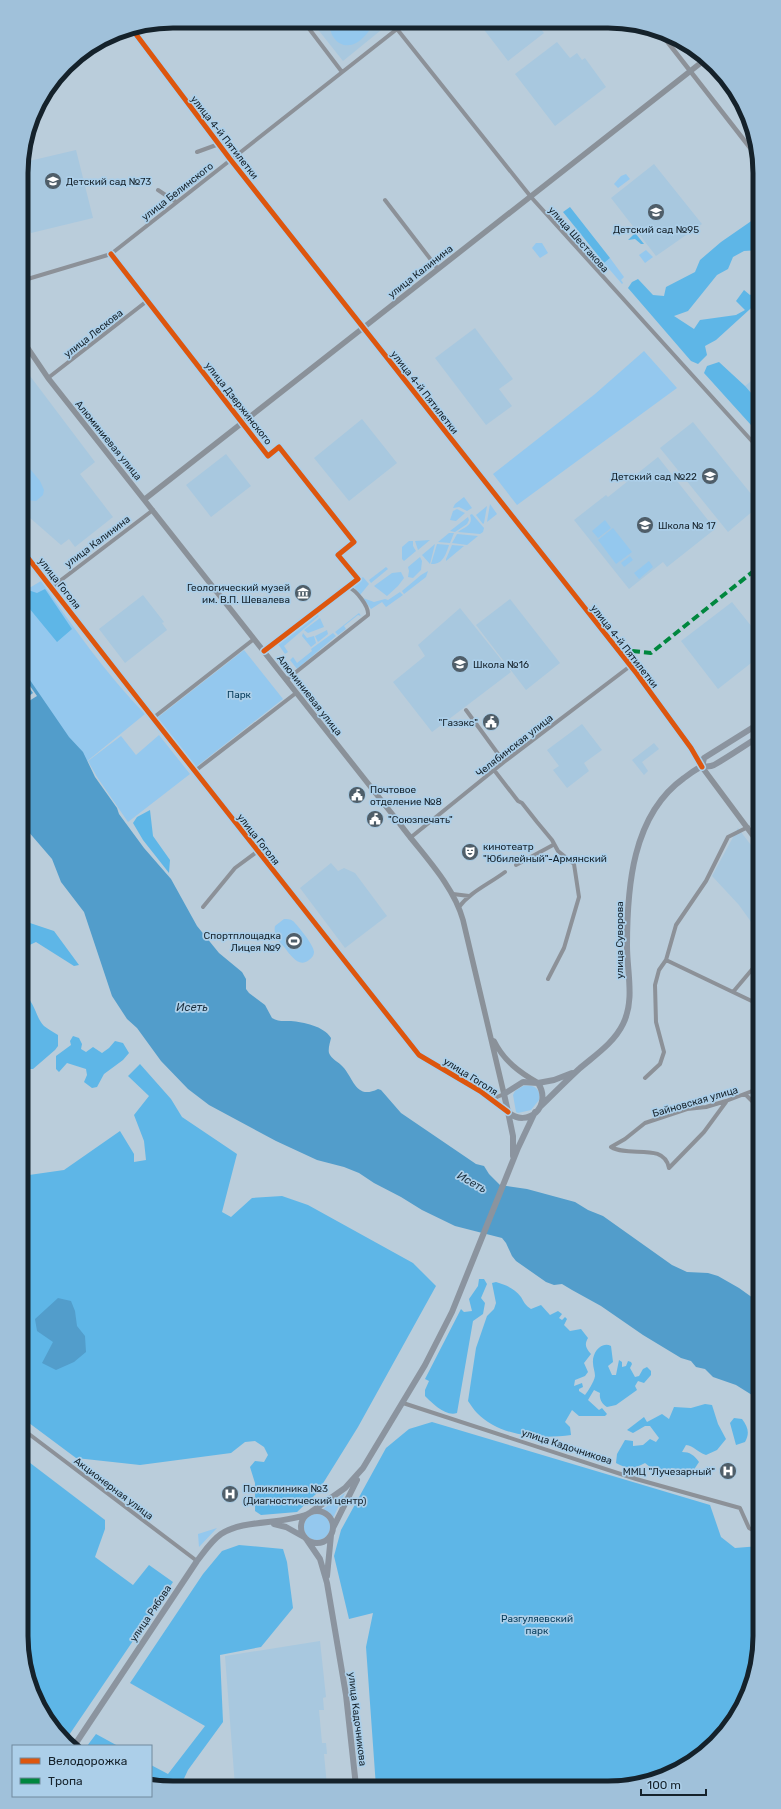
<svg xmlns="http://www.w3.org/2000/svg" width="781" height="1809" viewBox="0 0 781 1809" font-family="Rubik,sans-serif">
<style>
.built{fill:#a8c8df}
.green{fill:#94c8ee}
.forest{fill:#5eb6e7}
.water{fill:#529dcb}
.pier{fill:#bacddb}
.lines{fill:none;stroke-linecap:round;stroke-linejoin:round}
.minor{stroke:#8c9198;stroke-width:4}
.tertiary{stroke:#8c9198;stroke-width:4.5}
.secondary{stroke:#8a9199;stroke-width:5.5}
.primary{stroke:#8b949f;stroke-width:6}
.quiet{stroke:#00873e;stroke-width:4;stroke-dasharray:8 4;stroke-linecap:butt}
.cycleway-casing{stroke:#accfe9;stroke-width:8}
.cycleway{stroke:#dd560e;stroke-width:5}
.labels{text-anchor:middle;stroke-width:3.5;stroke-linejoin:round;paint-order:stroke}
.street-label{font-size:10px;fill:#15222b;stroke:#accfe9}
.poi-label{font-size:10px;fill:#15222b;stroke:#accfe9;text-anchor:start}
.park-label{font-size:10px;fill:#043a59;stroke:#accfe9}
.water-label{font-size:11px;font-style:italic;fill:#1a2e3d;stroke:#accfe9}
.rim{fill:none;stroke:#15222b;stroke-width:5}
</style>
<rect width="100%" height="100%" fill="#bacddb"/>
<path class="built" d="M312,22H391L343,61Z
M479,23H536L544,33L508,61Z
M557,42L570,58L577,53L582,60L585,58L606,87L555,126L515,74Z
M76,150L93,218L31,233L21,192V169L26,168L25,162Z
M654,164L702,224L656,256L611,198Z
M475,328L513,379L499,389L512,406L486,425L435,358Z
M21,364L95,462L80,474L113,517L75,547L69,539L61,545L21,510Z
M760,374V403L745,386Z
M362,419L397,463L349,501L314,458Z
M693,422L760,505L728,532L660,448Z
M226,454L251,486L211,517L186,485Z
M658,457L715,529L667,567L663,562L629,589L574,520L606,495L608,497Z
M143,595L164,622L162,623L167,630L125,663L99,629Z
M510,599L560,663L526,690L476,625Z
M732,602L760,637V656L718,689L681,641Z
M460,608L511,672L432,732L393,682L425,656L418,645Z
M582,724L602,750L584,763L589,771L567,788L553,770L559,766L547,750Z
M654,743L659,749L642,762L648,771L644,775L632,760Z
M738,828L760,857V930L754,926L739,905L712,876Z
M331,863L338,871L344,868L355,873L387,916L345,948L300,888Z
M320,1641L326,1697L323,1698L324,1710H319L322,1743H326L327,1754H324L327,1786H235L225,1656Z"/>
<path class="green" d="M330,22H376C370,29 364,39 356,43C341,51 328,36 330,22Z
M626,174L630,179L618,188L614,184L621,176Z
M536,243H542L548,253L540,258L532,248Z
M646,250L653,257L645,263L639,255Z
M610,258L624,277L621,280L623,283L622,284L604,263Z
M644,351L677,388L517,505L493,474L595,394Z
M760,379V398C754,392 753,385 760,379Z
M21,458L40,481L44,490L43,495L36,501L24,500L21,497Z
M464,497L472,508L467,511L459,507L453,508L455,504Z
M490,504L497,514L487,522Z
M487,506L484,523L483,524L476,515Z
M457,509L465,513L456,521L450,520L453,511Z
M472,514L484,528L483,532L480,534L458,532C464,527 474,526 470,515Z
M468,517L469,520L467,524L455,532L450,531Z
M605,520L611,528L598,538L592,531Z
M613,528L632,552L616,564L598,540Z
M449,533H454L450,543L438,542Z
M457,534L478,536L467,545L452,543Z
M430,540L418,550L415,541Z
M409,541H413V546L416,551L404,561L402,559V547Z
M435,544L430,564L422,555Z
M437,544L449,545C446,554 443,565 431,564Z
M452,545L464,546L446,561V559Z
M630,556L633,560L624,567L621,563Z
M420,557L422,561L421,570L413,578L408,577L409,571L408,567Z
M649,561L653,567L639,579L634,573Z
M386,567L388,569L371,583L369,580Z
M428,571L426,577L404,594L402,591L421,575Z
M401,572L404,578L398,586L387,596L374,586L392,573Z
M363,577L369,584L360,595L354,587V584Z
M41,581C73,627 107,675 145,714L86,762L21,671V589L31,587Z
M400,592L403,595L386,607L382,602L371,609L363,598L374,602L385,599L388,600Z
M316,613L319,616L284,646L288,652L285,654L278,644L305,622L307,623L315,617L314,614Z
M359,613L361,616L358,615L344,626L346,629L338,635L335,632Z
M320,618L324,627L308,633L304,630Z
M327,630L328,634L318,642L315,636Z
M303,633L307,638L314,636L316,643L311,647L302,636Z
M333,633L336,636L297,669L290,660L293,657L297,663L312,651L311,649Z
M244,650L283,699L196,767L157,718Z
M159,735L190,774L128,822L97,777L88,761L121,736L136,755Z
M284,919C287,919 290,919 293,921C298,926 314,945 314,952C314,955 312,958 309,960C299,968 291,956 285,948C279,941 273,936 275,926Z
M523,1086C534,1084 541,1089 539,1100L531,1110L518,1113L516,1112L513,1095L515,1091Z
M345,1493L333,1518L330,1513L323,1509Z
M304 1527a13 13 0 1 1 26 0a13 13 0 1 1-26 0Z
M217,1528L199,1547L198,1534Z"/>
<path class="forest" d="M570,207L610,258L604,263L563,212Z
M760,215V250L744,251L733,257L728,269L717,275L688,311L674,316L694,329L700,320L736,315L745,310L736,301L744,290L750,295L754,293V280L760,277V300L716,340L705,346L707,355L698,364L691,361L628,288L632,282L638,279L653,295L664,296L666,287L695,272L700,260L721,242Z
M634,234H636L644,244H641L635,239L628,240Z
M719,362L745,386L760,403V435L704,373L707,366Z
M25,589L37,593L45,589L72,629L57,642L29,608L21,610V591Z
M150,810L153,836L170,860L169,873L143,840L133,823L137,817Z
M21,920L54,931L79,965L74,966L36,942L21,949Z
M21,991C36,1002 35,1017 44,1026C48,1029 53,1032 58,1035V1046L55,1050L33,1069H21Z
M73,1036L79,1038L82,1044L81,1049L86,1052L93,1047L102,1053L109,1048L115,1041L123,1043L129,1053L123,1060L104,1074L97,1087L92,1088L84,1082L87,1075L86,1069L67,1063L59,1072L56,1069V1056L71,1045L70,1041Z
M140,1064L171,1099L182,1117L237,1154L222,1212L231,1217L252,1198L282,1196L308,1205L413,1263L436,1286L358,1427L317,1493L297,1512L261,1515L255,1511V1483L250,1467L255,1461L264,1462L268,1455L264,1447L255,1441L245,1442L231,1453L140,1465L76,1458L21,1417V1182L29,1175L64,1170L120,1131L134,1154V1162L146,1160L144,1141L134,1115L149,1096L128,1076Z
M479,1279H484L487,1284L481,1298L485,1303L483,1314L473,1321L457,1413C446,1417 432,1403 425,1396V1390L429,1381L425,1379L461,1309L464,1312L472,1311L469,1299L478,1286Z
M496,1282C506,1285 514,1288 521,1297C524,1302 525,1305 531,1309L541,1305L550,1315L558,1311L562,1314L559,1318L562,1320L565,1317L567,1319L564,1325L570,1331L581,1329L588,1338C584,1345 586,1348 591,1354L584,1363L588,1372L585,1376L575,1380L574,1386L582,1383L583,1387L579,1389V1391L585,1395C588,1391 594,1382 595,1376C595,1372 593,1367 593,1363C592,1353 601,1341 611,1346L613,1362L608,1366L612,1375H616L619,1360L622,1362V1367L626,1366L628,1361L631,1362L632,1364L630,1368L635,1377L639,1376L643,1369L647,1367L651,1371V1375L644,1383L638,1381L635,1386L637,1390L616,1405L607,1407C602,1404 599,1399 600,1393L594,1390L588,1400L599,1410L602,1408L607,1414L605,1416H579L572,1410L565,1422L570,1427L571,1435C541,1439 500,1437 477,1413C474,1410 471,1405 468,1401L476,1348L487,1316L494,1309L496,1303L492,1283Z
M705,1404L712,1405L718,1424L726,1439L717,1450L706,1455C697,1452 694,1446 686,1445L682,1452C690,1452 694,1455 699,1462L693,1471L687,1474L678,1469L671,1468L668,1473H654L650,1467L645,1463C634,1469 627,1469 616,1463L617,1454L625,1440L633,1441V1446L643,1445L650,1439L656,1442L659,1438L650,1426H645L633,1433L627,1430L644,1417L647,1422L662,1414L669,1419L674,1407L691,1408Z
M734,1418L742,1419C748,1427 750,1433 745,1442L736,1445L730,1423Z
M432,1422L710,1505L721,1537L735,1548L760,1546V1646L749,1694L728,1729L692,1763L648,1783L608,1788L376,1787L366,1647L373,1613L349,1619L334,1556L341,1530L386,1448L409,1429Z
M21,1456L105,1520V1529L95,1557L133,1585L149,1565L173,1582L65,1741L41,1712L26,1676L21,1636Z
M239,1545L283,1549L287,1562L293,1608L261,1647L220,1655L223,1722L188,1770L181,1785H151V1765L168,1774L205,1726L130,1683L203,1574L222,1551Z
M96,1734L118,1746H87Z"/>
<path class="water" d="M21,667L69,737L83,752L95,777L117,808L119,814L144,848L171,879L197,926L219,953L242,972L246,979V989L249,993L265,1005L272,1018C278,1022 284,1021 291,1021C303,1022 324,1026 331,1038C330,1043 328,1048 329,1053C331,1059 339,1062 343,1067C354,1079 356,1100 378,1089L381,1090L401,1113L476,1164L484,1166L489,1174L500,1185L527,1189L575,1202L588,1210L603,1216L672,1265L687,1272L708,1273L718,1276L739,1288L760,1303V1400L736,1385L713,1377L705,1369L696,1367L691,1361L681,1358L643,1335L601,1306L572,1290L562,1284L554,1285L546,1282L516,1261L512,1256L506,1243L502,1238L455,1226L422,1210L401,1197L374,1183L359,1173L344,1167L317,1160L276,1141L209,1105L188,1089L161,1061L137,1028L127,1019L112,996L84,912L61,882L52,859L21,823Z
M58,1298L71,1301L75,1311L77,1326L85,1336L86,1352L74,1362L56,1370L42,1363L53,1342L37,1331L35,1319Z"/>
<path class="pier" d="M21,673L37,696L21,706V701L24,699L21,692L26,698L33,693L21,676Z"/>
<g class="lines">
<path class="minor" d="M304,22L342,72
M397,29L531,197L760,450
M197,152L219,144
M158,190L176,202
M385,200L438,269
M111,254L268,456L279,447L354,542L338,555L358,579L264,651
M21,281L111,254L397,29L401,22
M48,378L147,301
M21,549L153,718L419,1055L480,1091L508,1112
M52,587L153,510
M286,680L368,615C369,606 356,590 348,587
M466,710L504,762
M153,718L254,639
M494,770L518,801L522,803L537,822L552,840L558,851L574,864L579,897L564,948L548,979
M195,771L296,693
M748,827L728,837L706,881L676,925L666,960L760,1005
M410,838L504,762L629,667
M516,865L553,845
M453,894L469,896
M203,907L235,868L258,851
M459,907C470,892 489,884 505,872
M733,992L760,960
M645,1078L660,1064L664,1052L656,1022L655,985L659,970L666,960
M488,1094L497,1097L504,1094
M745,1094L760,1109
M611,1147L625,1139L645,1123L687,1109L706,1107L726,1101L760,1088
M611,1147C629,1158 664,1142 669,1168
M669,1168L704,1132L726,1102
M403,1403L636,1479L740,1508L749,1528L760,1534
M21,1428L197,1561"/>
<path class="tertiary" d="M132,29L230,159L637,674L691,748L702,767
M659,31L758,158"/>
<path class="secondary" d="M21,338L48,378L400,824C422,854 453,884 463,920L504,1094
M145,499L707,58
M702,767L760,845
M494,1041C504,1061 519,1072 538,1083"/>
<path class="primary" d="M702,767L704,758L760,723
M523,1082L538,1083C553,1106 527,1129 508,1112L504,1094Z
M538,1083L554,1080L572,1073
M540,1107C553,1094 566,1081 579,1069C594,1056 614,1043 623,1024C635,1000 627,972 627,946C627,888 632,815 684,778C689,775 696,768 702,767C706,766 710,767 714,765C730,756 744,746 760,736
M508,1112L513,1136V1156
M301 1527a16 16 0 1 1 32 0a16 16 0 1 1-32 0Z
M311,1512L345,1488L363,1468L425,1365L452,1312L518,1148L535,1112
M274,1524L286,1527L304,1537
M333,1528L357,1480
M307,1540L320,1559L327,1583L346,1695L356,1786
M327,1576L331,1535
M74,1746L197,1561C204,1552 211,1541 221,1534C244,1519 281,1525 308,1514"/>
<path class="quiet" d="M632,651L651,653L760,566"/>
<g class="cycleway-casing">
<path id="cycleway" d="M132,29L230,159L637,674L691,748L702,767
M111,254L268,456L279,447L354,542L338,555L358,579L264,651
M21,549L153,718L419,1055L480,1091L508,1112"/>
</g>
<use href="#cycleway" class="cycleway"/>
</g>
<defs>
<g id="school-disc" transform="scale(0.9)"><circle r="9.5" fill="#4f5e69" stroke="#accfe9"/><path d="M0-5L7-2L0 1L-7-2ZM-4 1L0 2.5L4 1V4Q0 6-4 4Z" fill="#fff"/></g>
<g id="museum-disc" transform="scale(0.9)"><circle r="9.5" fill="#4f5e69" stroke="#accfe9"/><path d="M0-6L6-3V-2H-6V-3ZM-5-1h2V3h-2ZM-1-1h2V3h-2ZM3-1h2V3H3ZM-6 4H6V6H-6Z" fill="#fff"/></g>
<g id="civic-disc" transform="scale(0.9)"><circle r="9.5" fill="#4f5e69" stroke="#accfe9"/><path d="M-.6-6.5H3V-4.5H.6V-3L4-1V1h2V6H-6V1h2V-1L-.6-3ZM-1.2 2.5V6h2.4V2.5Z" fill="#fff"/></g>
<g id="theatre-disc" transform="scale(0.9)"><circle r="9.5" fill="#4f5e69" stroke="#accfe9"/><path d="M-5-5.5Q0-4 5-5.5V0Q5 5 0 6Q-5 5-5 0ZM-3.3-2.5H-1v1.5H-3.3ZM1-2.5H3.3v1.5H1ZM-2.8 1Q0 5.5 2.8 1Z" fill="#fff"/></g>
<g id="stadium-disc" transform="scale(0.9)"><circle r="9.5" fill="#4f5e69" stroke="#accfe9"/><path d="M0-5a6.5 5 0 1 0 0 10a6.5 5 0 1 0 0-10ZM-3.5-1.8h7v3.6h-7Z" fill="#fff"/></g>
<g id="hospital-disc" transform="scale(0.9)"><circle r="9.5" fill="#4f5e69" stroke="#accfe9"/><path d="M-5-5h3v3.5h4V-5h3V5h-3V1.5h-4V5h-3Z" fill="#fff"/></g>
</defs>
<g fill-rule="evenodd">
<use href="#school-disc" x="53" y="181"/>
<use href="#school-disc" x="656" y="212"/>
<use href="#school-disc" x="710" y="476"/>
<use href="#school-disc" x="645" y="525"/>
<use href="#museum-disc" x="303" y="593"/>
<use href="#school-disc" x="460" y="664"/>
<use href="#civic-disc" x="491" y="722"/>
<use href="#civic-disc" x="357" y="795"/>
<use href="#civic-disc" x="375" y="819"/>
<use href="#theatre-disc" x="470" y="852"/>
<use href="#stadium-disc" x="294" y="941"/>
<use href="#hospital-disc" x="728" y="1471"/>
<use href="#hospital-disc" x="230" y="1494"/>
</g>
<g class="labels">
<g class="street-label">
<text transform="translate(225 137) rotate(52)" y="4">улица 4-й Пятилетки</text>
<text transform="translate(177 191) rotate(-38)" y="4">улица Белинского</text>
<text transform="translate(579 239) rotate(48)" y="4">улица Шестакова</text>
<text transform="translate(420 271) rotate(-38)" y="4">улица Калинина</text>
<text transform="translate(93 333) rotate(-38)" y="4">улица Лескова</text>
<text transform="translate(425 392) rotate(52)" y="4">улица 4-й Пятилетки</text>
<text transform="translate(239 403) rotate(52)" y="4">улица Дзержинского</text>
<text transform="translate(109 440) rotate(51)" y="4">Алюминиевая улица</text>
<text transform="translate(97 541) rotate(-37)" y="4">улица Калинина</text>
<text transform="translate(60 583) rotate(52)" y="4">улица Гоголя</text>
<text transform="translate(625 646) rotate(52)" y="4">улица 4-й Пятилетки</text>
<text transform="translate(310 695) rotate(52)" y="4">Алюминиевая улица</text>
<text transform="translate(514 745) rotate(-38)" y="4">Челябинская улица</text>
<text transform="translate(259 839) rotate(52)" y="4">улица Гоголя</text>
<text transform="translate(619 940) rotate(-90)" y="4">улица Суворова</text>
<text transform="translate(471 1076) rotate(32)" y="4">улица Гоголя</text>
<text transform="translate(695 1101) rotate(-16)" y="4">Байновская улица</text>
<text transform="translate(567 1446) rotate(18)" y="4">улица Кадочникова</text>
<text transform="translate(114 1488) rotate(37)" y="4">Акционерная улица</text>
<text transform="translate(150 1613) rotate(-56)" y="4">улица Рябова</text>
<text transform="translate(358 1719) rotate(83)" y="4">улица Кадочникова</text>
</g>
<g class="poi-label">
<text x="66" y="185">Детский сад №73</text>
<text x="656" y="233" text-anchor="middle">Детский сад №95</text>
<text x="697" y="480" text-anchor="end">Детский сад №22</text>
<text x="658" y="529">Школа № 17</text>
<text x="290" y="591" text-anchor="end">Геологический музей<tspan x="290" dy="12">им. В.П. Шевалева</tspan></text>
<text x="473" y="668">Школа №16</text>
<text x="478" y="726" text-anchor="end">"Газэкс"</text>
<text x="370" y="793">Почтовое<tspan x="370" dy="12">отделение №8</tspan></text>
<text x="388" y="823">"Союзпечать"</text>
<text x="483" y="850">кинотеатр<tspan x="483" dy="12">"Юбилейный"-Армянский</tspan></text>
<text x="281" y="939" text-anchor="end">Спортплощадка<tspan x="281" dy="12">Лицея №9</tspan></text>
<text x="715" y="1475" text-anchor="end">ММЦ "Лучезарный"</text>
<text x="243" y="1492">Поликлиника №3<tspan x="243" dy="12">(Диагностический центр)</tspan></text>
</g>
<g class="park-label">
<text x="239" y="698">Парк</text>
<text x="537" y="1622">Разгуляевский<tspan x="537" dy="12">парк</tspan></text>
</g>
<g class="water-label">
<text x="192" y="1011">Исеть</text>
<text transform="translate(472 1182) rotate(29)" y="4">Исеть</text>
</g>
</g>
<path d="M0 0H781V1809H0ZM173 28H608A145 145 0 0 1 753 173V1636A145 145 0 0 1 608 1781H173A145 145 0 0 1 28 1636V173A145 145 0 0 1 173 28Z" fill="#a0c1da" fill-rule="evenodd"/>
<path class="rim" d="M173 28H608A145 145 0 0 1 753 173V1636A145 145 0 0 1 608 1781H173A145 145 0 0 1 28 1636V173A145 145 0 0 1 173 28Z"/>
<rect x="12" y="1745" width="140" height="52" fill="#accfe9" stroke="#708a9d"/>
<rect x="20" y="1758" width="20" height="6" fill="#dd560e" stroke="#708a9d"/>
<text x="48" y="1765" font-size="12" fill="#15222b">Велодорожка</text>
<rect x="20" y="1778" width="20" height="6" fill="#00873e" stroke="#708a9d"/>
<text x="48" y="1785" font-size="12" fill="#15222b">Тропа</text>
<path d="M641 1789v6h65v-6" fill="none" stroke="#15222b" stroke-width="2"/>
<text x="647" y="1789" font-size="12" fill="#15222b" stroke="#accfe9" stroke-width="3" paint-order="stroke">100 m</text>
</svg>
